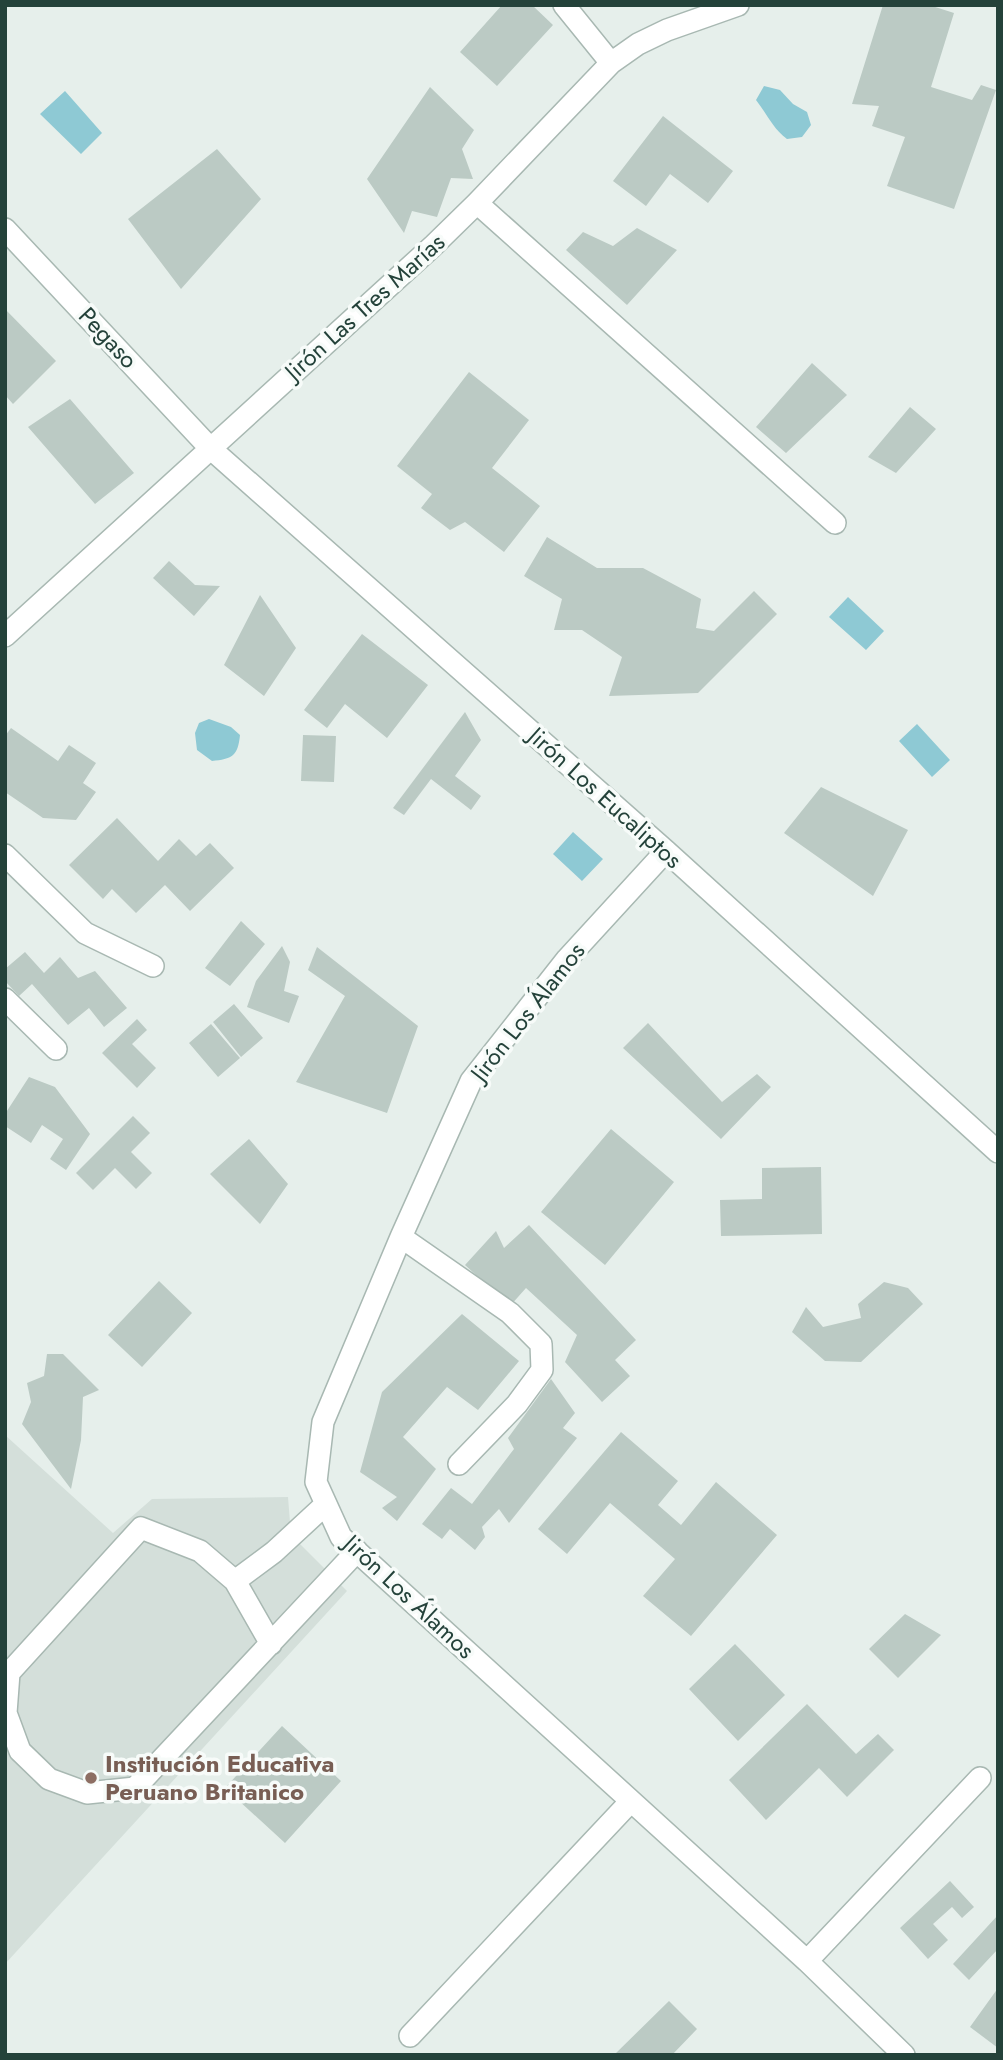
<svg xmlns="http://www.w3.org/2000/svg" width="1003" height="2060" viewBox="0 0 1003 2060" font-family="Jost,sans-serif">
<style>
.built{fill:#d4dfda}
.water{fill:#8ec9d4}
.building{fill:#bbcac4}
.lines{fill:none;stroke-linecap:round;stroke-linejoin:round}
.minor-casing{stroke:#a8b8b2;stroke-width:24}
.minor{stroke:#fff;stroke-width:21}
.education-dot{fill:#8d6e63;stroke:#f7fbf9;stroke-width:2.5}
.labels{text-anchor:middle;stroke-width:7;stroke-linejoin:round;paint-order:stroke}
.street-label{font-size:24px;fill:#24423a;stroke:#f7fbf9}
.education-label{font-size:24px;font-weight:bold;fill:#785e54;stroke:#f7fbf9;text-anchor:start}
</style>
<rect width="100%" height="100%" fill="#e6efeb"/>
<path class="built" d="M5,1435L113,1533L152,1499L288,1497L291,1535L347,1591L5,1964Z"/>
<path class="water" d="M764,86L780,90L793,104L807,112L811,125L802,137L787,139C773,129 767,114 756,100Z
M65,91L102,133L81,154L40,114Z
M848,597L884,631L866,650L829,617Z
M209,719L231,727L240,735C238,756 232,759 212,761L197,750L195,733L199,723Z
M917,724L950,760L932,777L899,741Z
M573,832L603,859L582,881L553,854Z"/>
<path class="building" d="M502,5H532L553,25L497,86L460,52Z
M883,5H929L954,13L931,87L972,100L981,85L996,90L954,209L887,186L905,137L872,126L879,106L852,104Z
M430,87L474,130L462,149L473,179L451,178L437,217L412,211L404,233L367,179Z
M663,116L733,171L708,203L670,174L646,206L613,181Z
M217,149L261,199L181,289L128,219Z
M637,228L677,250L627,305L566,250L583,232L613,246Z
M5,309L56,361L13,404L5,395Z
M812,363L847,395L786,453L756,427Z
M469,372L529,420L492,468L540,506L504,552L465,522L450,530L421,508L432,494L397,466Z
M70,399L134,473L95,504L28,427Z
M910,407L936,429L896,473L868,457Z
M547,537L597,568H643L701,599L696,628L714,631L754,591L777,614L698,693L609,696L622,657L582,630H554L562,599L524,576Z
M169,561L195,585L220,586L194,616L153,578Z
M260,595L296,648L264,696L224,665Z
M362,634L428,685L387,738L345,704L327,728L304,710Z
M465,712L481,740L455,776L481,796L471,810L431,779L404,815L393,808Z
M11,728L58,761L69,745L96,763L83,783L96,792L76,820L43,818L5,792V736Z
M303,735L336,736L334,782L301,781Z
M821,787L908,830L873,896L784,833Z
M117,818L158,861L179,839L196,856L210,843L234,868L190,911L165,885L136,913L112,889L103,899L69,865Z
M241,921L265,944L230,986L205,968Z
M282,946L290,962L284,991L299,996L289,1023L247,1007L256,981Z
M317,947L418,1026L387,1113L296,1082L345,996L308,970Z
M25,952L44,973L60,957L78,978L95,971L127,1008L104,1027L89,1008L68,1025L32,984L19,996L5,981V969Z
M234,1004L263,1038L241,1057L213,1022Z
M137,1019L147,1030L132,1044L156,1068L137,1088L102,1053Z
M648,1023L722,1102L757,1074L771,1087L721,1139L623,1048Z
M211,1024L240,1058L218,1077L189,1043Z
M29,1077L55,1087L90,1134L66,1170L50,1159L63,1139L42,1125L31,1143L5,1126V1114Z
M133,1116L150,1133L131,1152L152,1173L136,1189L115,1168L93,1190L76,1173Z
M611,1129L674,1182L605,1265L541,1212Z
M249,1139L288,1184L260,1224L210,1174Z
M821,1167L822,1234L721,1236L720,1200L762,1199V1168Z
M529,1225L636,1340L615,1360L630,1376L602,1402L565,1362L577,1335L526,1288L510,1306L465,1265L496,1231L504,1248Z
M159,1281L192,1313L142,1367L108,1335Z
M884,1282L908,1288L923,1304L861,1362L825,1361L792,1332L806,1307L823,1327L861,1318L858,1304Z
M462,1314L519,1361L478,1410L447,1387L403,1437L436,1469L397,1521L382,1508L397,1497L360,1472L382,1392Z
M47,1354H63L99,1390L83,1397L81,1440L71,1489L22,1424L31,1402L27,1383L44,1376Z
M551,1379L575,1413L563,1428L577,1438L509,1523L499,1509L482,1527L485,1537L475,1550L450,1529L442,1539L422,1524L451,1488L472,1504L514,1449L508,1438Z
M621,1432L678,1481L658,1505L681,1525L716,1482L777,1535L691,1636L643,1596L675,1559L610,1503L567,1554L538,1529Z
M905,1614L941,1635L898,1678L869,1649Z
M735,1644L785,1695L738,1741L689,1689Z
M807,1704L856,1754L878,1734L894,1750L847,1797L819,1768L766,1820L729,1780Z
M282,1726L341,1781L285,1843L225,1788Z
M950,1881L974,1907L962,1918L952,1907L933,1924L948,1940L928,1959L900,1928Z
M998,1915V1949L969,1980L953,1964Z
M998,1988V2048L970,2027Z
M669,2001L697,2029L672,2055H614Z"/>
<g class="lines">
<g class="minor-casing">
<path id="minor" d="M564,5L611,63
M477,203L835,523
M5,229L210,448L666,851L998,1152
M5,636L434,245L477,203L611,63L638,44L667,30L738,5
M666,851L567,959L471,1081L401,1237L323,1422L316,1482L341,1537L807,1961L904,2055
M5,855L85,933L153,966
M5,999L56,1049
M401,1237L510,1313L541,1344L542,1370L517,1404L459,1464
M235,1581L274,1552L326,1504
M271,1644L235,1581L200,1551L141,1528L9,1673L6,1713L20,1751L49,1779L87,1793L135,1788L357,1551
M807,1961L980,1778
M410,2036L631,1801"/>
</g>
<use href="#minor" class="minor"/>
</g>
<circle class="education-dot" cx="91" cy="1778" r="7"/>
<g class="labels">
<g class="street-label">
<text transform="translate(365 307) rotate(-42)" y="8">Jirón Las Tres Marías</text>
<text transform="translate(108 338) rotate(47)" y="8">Pegaso</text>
<text transform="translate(605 798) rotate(42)" y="8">Jirón Los Eucaliptos</text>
<text transform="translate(528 1012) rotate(-52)" y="8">Jirón Los Álamos</text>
<text transform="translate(409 1597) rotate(43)" y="8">Jirón Los Álamos</text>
</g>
<g class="education-label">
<text x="105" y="1772">Institución Educativa<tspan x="105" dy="28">Peruano Britanico</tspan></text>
</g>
</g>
<rect width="1003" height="2060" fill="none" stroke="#24423a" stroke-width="14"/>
</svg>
